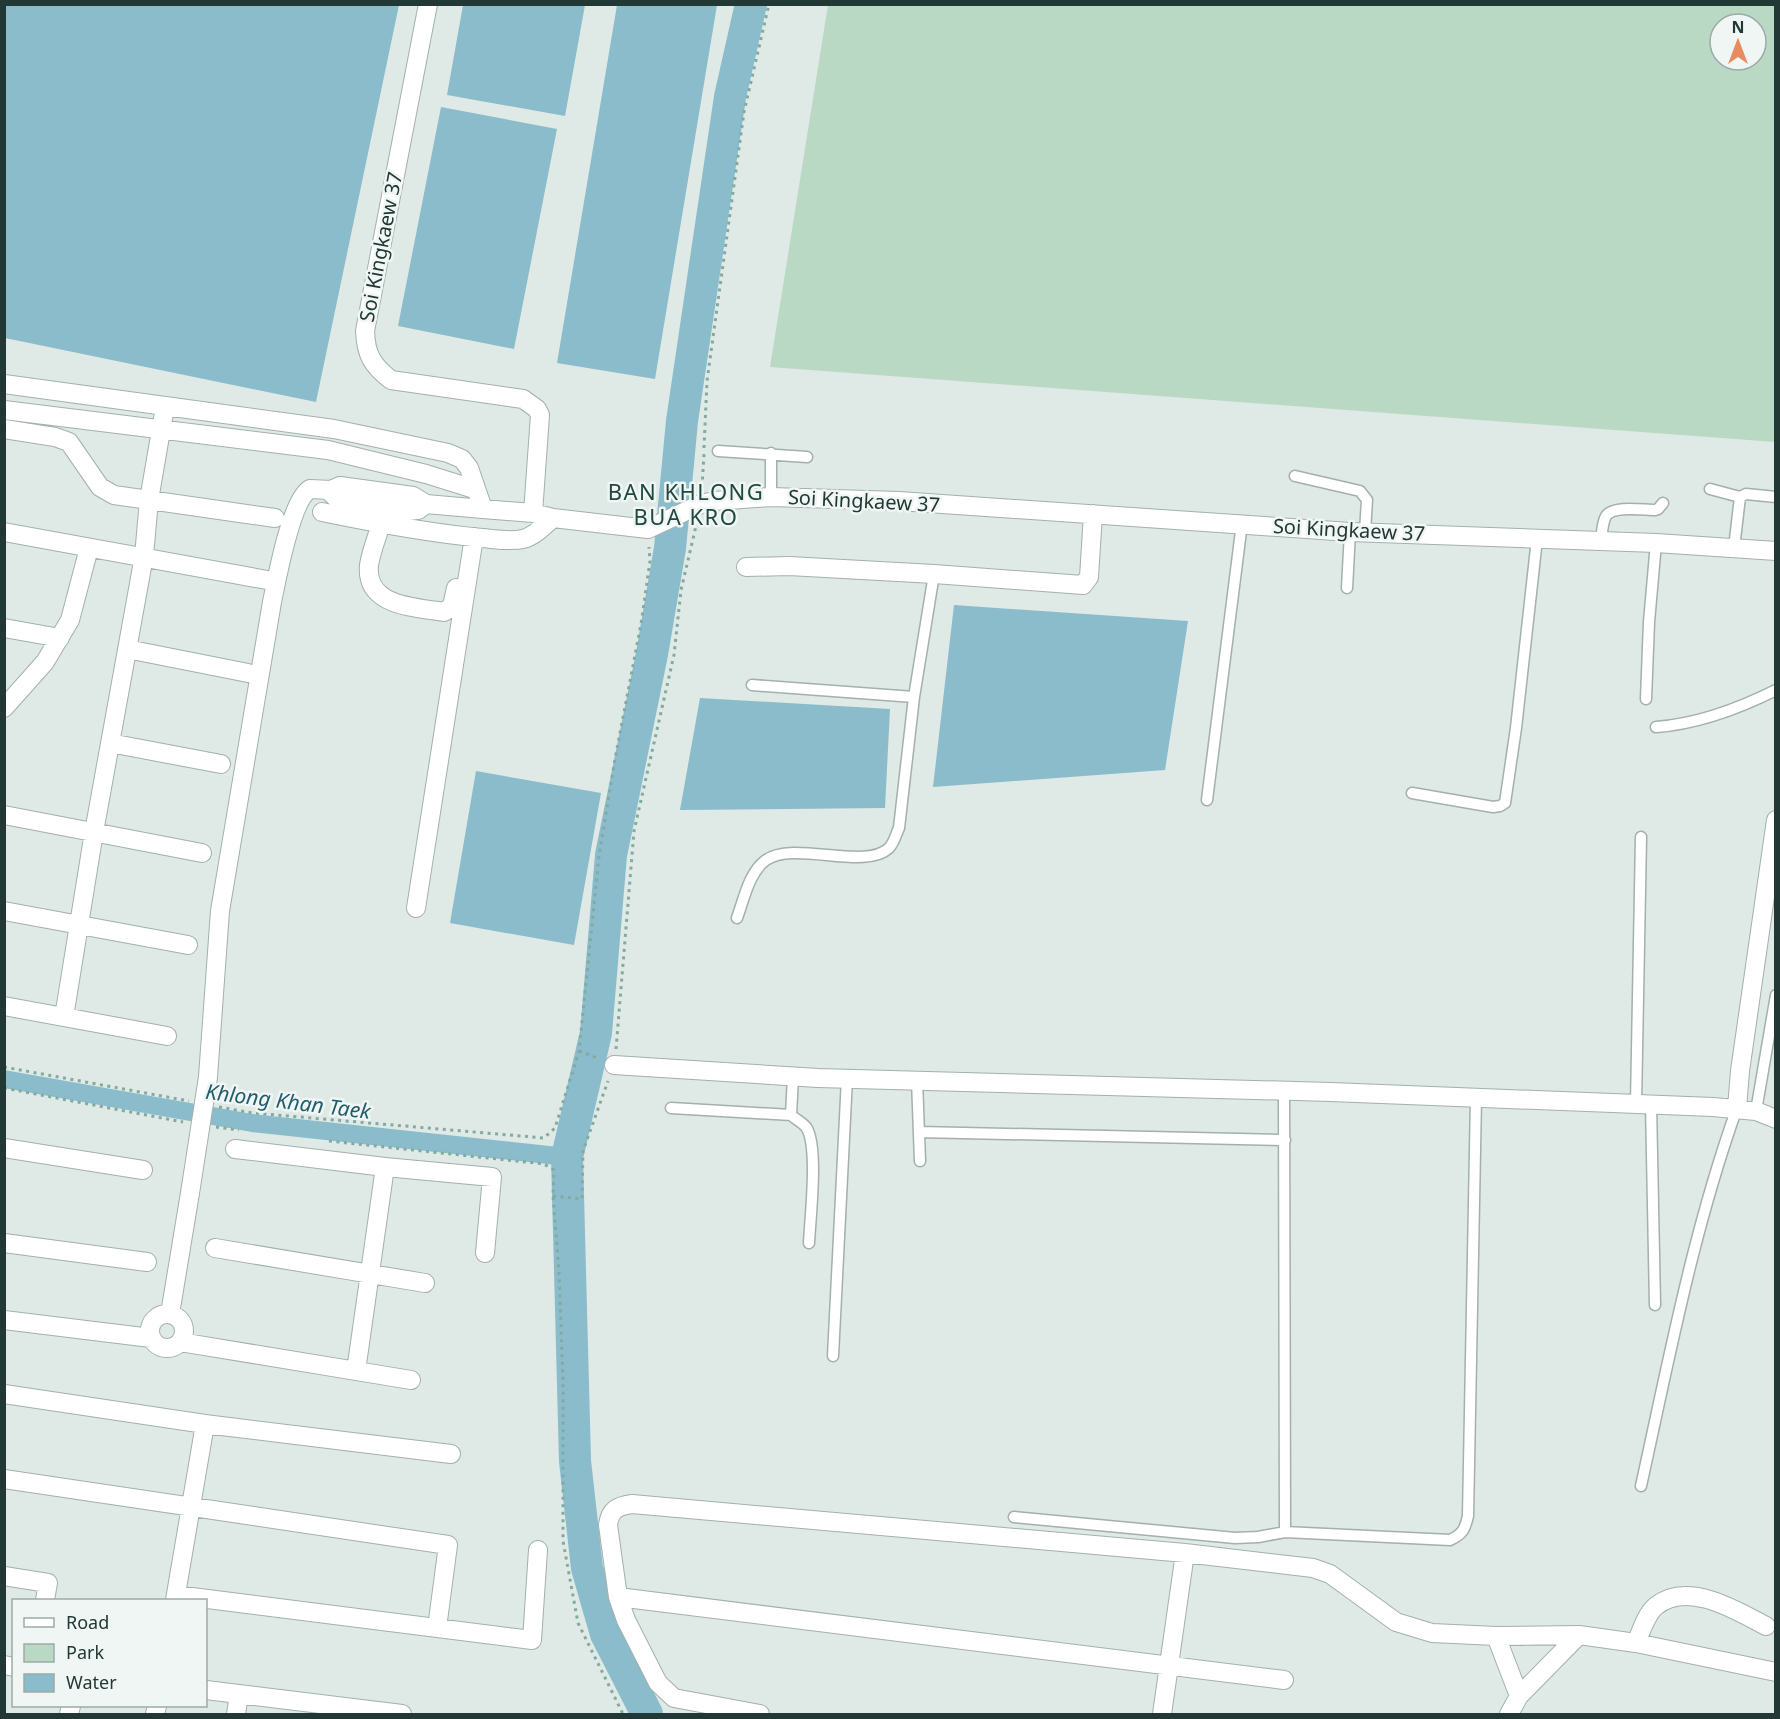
<svg xmlns="http://www.w3.org/2000/svg" width="1780" height="1719" viewBox="0 0 1780 1719" font-family="'Noto Sans',sans-serif">
<style>
.green{fill:#bad9c4;fill-rule:evenodd}
.water{fill:#8bbccb}
.lines{fill:none;stroke-linecap:round;stroke-linejoin:round}
.canal{stroke:#8bbccb;stroke-width:18}
.river{stroke:#8bbccb;stroke-width:32}
.lane-casing{stroke:#a3b0ad;stroke-width:13}
.street-casing{stroke:#a3b0ad;stroke-width:20}
.path{stroke:#82aaa1;stroke-width:3;stroke-dasharray:3 4.5;stroke-linecap:butt}
.lane{stroke:#fff;stroke-width:10}
.street{stroke:#fff;stroke-width:18}
.street-bridge-casing{stroke:#a3b0ad;stroke-width:20;stroke-linecap:butt}
.street-bridge{stroke:#fff;stroke-width:18}
.labels{text-anchor:middle;stroke-width:5;stroke-linejoin:round;paint-order:stroke}
.street-label{font-size:20px;fill:#223834;stroke:#eff6f3}
.water-label{font-size:21px;font-style:italic;fill:#215c6f;stroke:#eff6f3}
.quarter-label{font-size:22px;letter-spacing:1.5px;fill:#204841;stroke:#eff6f3}
</style>
<rect width="100%" height="100%" fill="#dfe9e6"/>
<path class="green" d="M828,5H1775V442L770,367ZM1720,24H1756V60H1720Z"/>
<path class="water" d="M4,5H399L316,402L5,338Z
M463,5H585L565,116L447,95Z
M617,5H717L655,379L557,363Z
M441,107L557,129L514,349L398,326Z
M954,605L1188,621L1165,770L933,787Z
M700,698L890,709L885,808L680,810Z
M476,771L601,793L574,945L450,923Z"/>
<g class="lines">
<path class="canal" d="M4,1079L252,1123L567,1157"/>
<path class="river" d="M647,1714L606,1634L587,1568L575,1461L567,1157L596,1033L611,855L652,654L670,548L682,421L730,97L751,4"/>
<g class="lane-casing">
<path id="lane" d="M718,451L807,457
M771,453V497
M1295,476L1360,491L1367,500L1365,532
M1710,489L1740,497
M1601,541C1602,534 1602,523 1606,516C1613,505 1643,510 1655,510L1658,509L1663,503
M1734,548L1740,497L1746,494L1776,497
M1347,588L1350,532
M752,685L914,697
M1646,699L1649,622L1656,543
M1656,727C1698,724 1738,709 1776,690
M1412,793L1493,807L1500,806L1505,803L1516,728L1537,539
M1207,800L1242,523
M737,918C744,899 749,872 766,860C794,840 865,871 889,848C894,843 896,834 899,828L914,697L934,574
M793,1077L791,1115C795,1119 802,1122 806,1127C819,1145 810,1219 809,1243
M917,1080L920,1161
M1284,1091L1285,1532
M1636,1104L1641,837
M1651,1104L1655,1305
M671,1108L791,1115
M1756,1111L1776,995
M919,1132L1285,1140
M833,1356L847,1078
M1641,1486C1669,1359 1693,1231 1737,1108
M1014,1517L1235,1538L1258,1537L1285,1532L1450,1540C1463,1534 1465,1529 1468,1516L1476,1098"/>
</g>
<g class="street-casing">
<path id="street" d="M428,4L365,331C366,355 372,365 391,380L523,399L537,409L540,415L533,513L553,518L648,529L701,504L714,501L771,497L899,501L1350,532L1656,543L1776,551
M4,384L334,429L448,453L462,459L469,468L483,509L533,513
M4,410L328,450L426,474L474,489
M4,429L55,437L69,442L100,487L114,495L275,518
M328,490L338,500L405,511L418,510L426,504
M322,512C375,523 428,533 482,538C495,539 510,542 523,539C535,536 544,526 553,518
M381,524C377,537 371,552 369,565C365,607 415,607 444,612L452,606L456,588
M4,532L267,580
M746,567L789,566L934,574L1083,585L1089,577L1093,514
M4,628L60,638
M127,649L248,673
M4,708L45,662L70,620L89,548
M110,743L221,764
M4,815L202,853
M416,908L474,537
M4,911L188,945
M4,1006L167,1036
M64,1017L94,832L144,556L149,500L165,407
M614,1065L818,1078L1331,1092L1713,1107L1756,1111L1776,1119
M208,1077L220,911L272,602C277,578 291,500 310,489L331,490L340,486L413,496L426,504L483,509
M1737,1108L1740,1071L1776,820
M4,1148L143,1170
M235,1149L385,1167L492,1177L485,1253
M4,1243L147,1262
M215,1248L425,1283
M170,1314L190,1193
M150 1331a17 17 0 1 1 34 0a17 17 0 1 1-34 0Z
M4,1320L151,1338
M180,1342L411,1380
M356,1371L385,1167
M4,1394L205,1424L451,1454
M4,1479L448,1545L437,1628
M4,1576L48,1583L45,1600
M176,1595L532,1640L538,1550
M618,1597L1284,1680
M175,1600L205,1424
M1496,1636L1519,1696
M1636,1643C1641,1632 1646,1614 1656,1606C1688,1580 1737,1611 1766,1626
M4,1665L14,1667
M206,1690L402,1714
M69,1714L71,1706
M155,1714L157,1706
M236,1714L239,1694
M760,1714L674,1698L658,1683L626,1620L618,1597L608,1525C610,1510 617,1506 632,1504L1185,1553L1313,1568L1330,1574L1396,1622L1432,1633L1496,1636L1579,1635L1636,1643L1776,1672
M1162,1714L1185,1553
M1509,1714L1519,1696L1579,1635"/>
</g>
<path class="path" d="M704,448L707,381L744,112L769,4
M702,487L704,454
M616,1049L634,831L674,655L681,590L696,526
M579,1051L600,1059
M4,1067L189,1101
M4,1088L183,1122
M219,1107L253,1113L544,1138L555,1128L579,1051L599,856L615,759L641,624L650,561L649,547
M216,1127L239,1130
M329,1141L544,1164L554,1170L553,1196L559,1271L563,1383V1541L578,1623L623,1714
M553,1196L582,1199L583,1151L608,1081"/>
<use href="#lane" class="lane"/>
<use href="#street" class="street"/>
<g class="street-bridge-casing">
<path id="street-bridge" d="M190,1193L208,1077"/>
</g>
<use href="#street-bridge" class="street-bridge"/>
</g>
<g class="labels">
<g class="street-label">
<text transform="translate(381 247) rotate(-79)" y="7">Soi Kingkaew 37</text>
<text transform="translate(864 501) rotate(3)" y="7">Soi Kingkaew 37</text>
<text transform="translate(1349 530) rotate(3)" y="7">Soi Kingkaew 37</text>
</g>
<g class="water-label">
<text transform="translate(288 1102) rotate(7)" y="7">Khlong Khan Taek</text>
</g>
<g class="quarter-label">
<text x="686" y="500">BAN KHLONG<tspan x="686" dy="25">BUA KRO</tspan></text>
</g>
</g>
<rect width="1780" height="1719" fill="none" stroke="#223834" stroke-width="12"/>
<rect x="12" y="1599" width="195" height="108" fill="#eff6f3" stroke="#9daaa7" stroke-width="1.5"/>
<rect x="24" y="1618" width="30" height="9" fill="#ffffff" stroke="#9daaa7" stroke-width="1.5"/>
<text x="66" y="1629" font-size="18" fill="#223834">Road</text>
<rect x="24" y="1644" width="30" height="18" fill="#bad9c4" stroke="#9daaa7" stroke-width="1.5"/>
<text x="66" y="1659" font-size="18" fill="#223834">Park</text>
<rect x="24" y="1674" width="30" height="18" fill="#8bbccb" stroke="#9daaa7" stroke-width="1.5"/>
<text x="66" y="1689" font-size="18" fill="#223834">Water</text>
<g transform="translate(1738 42)"><circle r="28" fill="#eff6f3" stroke="#9daaa7" stroke-width="1.5"/>
<path d="M0-4.5L10 22L0 15L-10 22Z" fill="#e78b60"/>
<text y="-9" font-size="16" font-weight="bold" text-anchor="middle" fill="#223834">N</text>
</g>
</svg>
